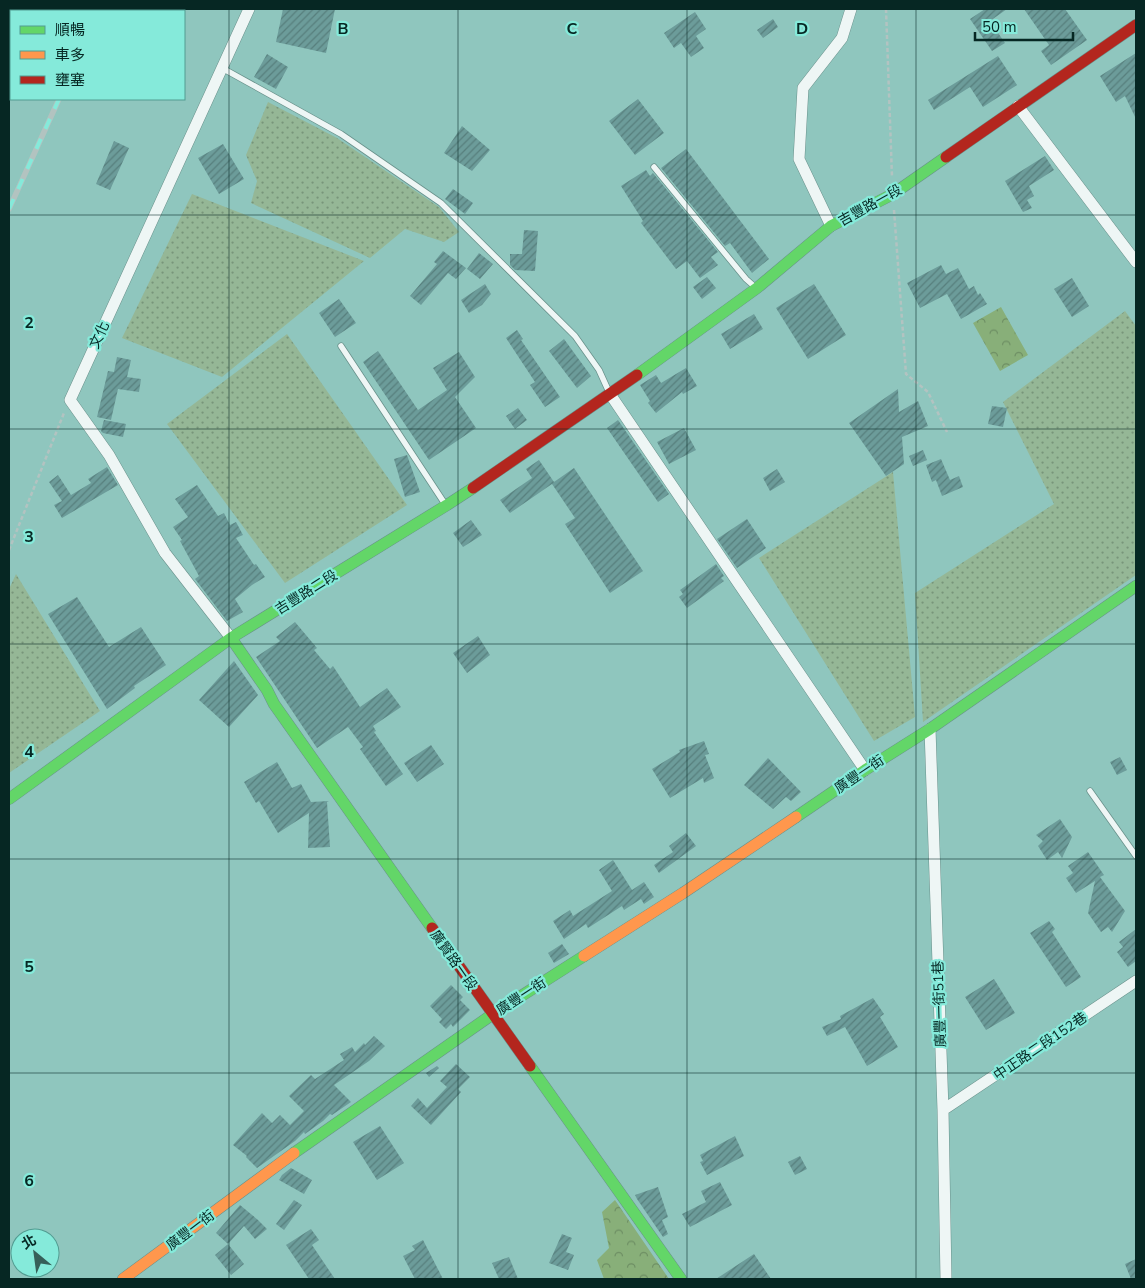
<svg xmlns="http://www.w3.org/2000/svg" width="1145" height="1288" viewBox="0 0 1145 1288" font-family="'Nunito Sans','Noto Sans TC',sans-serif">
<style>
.grass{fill:url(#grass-dots)}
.forest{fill:url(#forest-crowns)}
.building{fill:url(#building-hatch)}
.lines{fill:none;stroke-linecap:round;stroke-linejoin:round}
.lane-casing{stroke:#69918b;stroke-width:7}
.street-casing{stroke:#69918b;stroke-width:12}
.fast-casing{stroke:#69918b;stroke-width:12}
.slow-casing{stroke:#69918b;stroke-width:12}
.jam-casing{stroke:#69918b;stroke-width:12}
.path{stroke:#b3c3c1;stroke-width:2.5;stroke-dasharray:4 2.5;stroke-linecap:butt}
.lane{stroke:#eef6f5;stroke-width:5.5}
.street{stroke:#eef6f5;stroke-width:11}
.fast{stroke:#63d668;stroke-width:11}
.slow{stroke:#ff974d;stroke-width:11}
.jam{stroke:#b3261e;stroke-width:11}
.rail-casing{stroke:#b2c3c0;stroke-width:5.5}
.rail{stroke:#85eada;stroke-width:4;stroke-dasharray:11;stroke-linecap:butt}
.grid{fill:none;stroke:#062723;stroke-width:1;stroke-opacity:0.55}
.labels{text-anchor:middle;stroke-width:4.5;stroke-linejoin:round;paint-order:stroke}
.street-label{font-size:14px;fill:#062723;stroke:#85eada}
.grid-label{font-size:16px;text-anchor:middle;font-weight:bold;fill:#062723;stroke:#85eada;stroke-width:4.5;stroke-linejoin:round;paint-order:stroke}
</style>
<defs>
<pattern id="grass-dots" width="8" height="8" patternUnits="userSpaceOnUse" patternTransform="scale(1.25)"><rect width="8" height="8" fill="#95b796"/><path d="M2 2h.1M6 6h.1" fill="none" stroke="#78957a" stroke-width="1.8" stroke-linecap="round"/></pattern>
<pattern id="forest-crowns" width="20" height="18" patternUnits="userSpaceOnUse" patternTransform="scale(1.25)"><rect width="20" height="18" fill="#88af79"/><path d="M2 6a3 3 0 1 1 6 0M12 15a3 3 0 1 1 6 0" fill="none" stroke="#6d8e63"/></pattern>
<pattern id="building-hatch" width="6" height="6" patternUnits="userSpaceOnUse" patternTransform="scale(1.25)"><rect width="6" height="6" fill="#6c9c9a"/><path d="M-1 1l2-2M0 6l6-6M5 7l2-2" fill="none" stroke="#577f7d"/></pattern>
</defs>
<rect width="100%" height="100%" fill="#8fc6be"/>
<path class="grass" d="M268,102L337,138L439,207L459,232L444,242L405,229L370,258L251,203L257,181L246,155Z
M192,194L364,261L222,377L122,338Z
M1125,311L1136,326V575L923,722L915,593L1054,504L1003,402Z
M287,334L407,505L285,583L167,424Z
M893,472L915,717L874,741L759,558Z
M16,574L100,711L9,773V589Z"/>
<path class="forest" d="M1001,307L1028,355L1000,371L973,323Z
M615,1200L669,1279H604L597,1260L609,1248L602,1212Z"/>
<path class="building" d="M283,9H335L326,53L276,42Z
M985,9H1007L990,21L1005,43L992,51L970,19Z
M1024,9H1065L1087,40L1051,65L1041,51L1049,45Z
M695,12L706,29L696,36L704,48L691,57L681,43L674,48L664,33Z
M773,19L778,27L763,38L757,30Z
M1136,53V119L1125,96L1116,102L1100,76Z
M267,54L288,67L276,89L254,77Z
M998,56L1017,85L983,107L970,87L934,110L928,100Z
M638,99L664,133L635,155L609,121Z
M462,126L490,150L472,171L444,153Z
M114,141L129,148L110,190L96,184Z
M223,144L244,179L219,194L198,158Z
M686,149L769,259L752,273L730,243L725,246L661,168Z
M1045,156L1054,170L1029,186L1034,196L1027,200L1032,208L1023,212L1005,181Z
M646,170L650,176L653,173L718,252L711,257L718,265L700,278L687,261L676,269L641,223L643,221L621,186Z
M453,189L473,203L465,214L445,199Z
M524,230L538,231L535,271L515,270L510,265V254H522Z
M443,251L466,268L456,279L448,273L421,305L410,296L437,264L434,262Z
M479,253L493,264L480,279L467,269Z
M941,265L946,274L958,268L969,289L974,286L978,295L980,293L987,304L961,319L947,294L920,308L907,283Z
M707,277L716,288L702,299L693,287Z
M1072,278L1089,306L1072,317L1054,289Z
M485,284L491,294L482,305L469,313L461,300Z
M814,284L846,335L808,359L776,308Z
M339,299L356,323L335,337L319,313Z
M754,314L763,329L730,349L721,334Z
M517,330L523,339L521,340L560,397L545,407L530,385L535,382L506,338Z
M564,339L591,376L577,388L549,351Z
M378,351L418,410L447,390L433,368L459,352L475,377L455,397L476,428L429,460L363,362Z
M117,357L131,360L127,377L141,379L139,392L118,389L111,420L97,417L108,371L114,372Z
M686,368L697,386L683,394L682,392L656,413L648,403L650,401L640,385L656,375L661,383Z
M898,389L899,412L918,401L928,426L902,437L904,464L886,476L849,423Z
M992,406L1007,408L1003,427L988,424Z
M518,408L527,420L515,429L506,416Z
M104,420L126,424L123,437L103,433L101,431Z
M618,420L669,494L658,502L607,428Z
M684,428L696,450L669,464L657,442Z
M923,450L927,460L913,466L909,456Z
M407,455L420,492L405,497L394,459Z
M941,459L950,480L959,476L963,487L942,496L936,480L932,482L926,465Z
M539,460L554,482L574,468L643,571L610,593L565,524L575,518L552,484L510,513L500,500L532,478L526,469Z
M107,467L118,485L62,518L54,505L62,501L49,482L58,475L71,495L91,483L88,479Z
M777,469L785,482L770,491L763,478Z
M197,485L218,516L224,513L230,525L236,522L243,535L236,538L254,565L256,564L265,577L252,585L235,599L243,612L227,621L195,579L199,576L180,541L182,540L173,527L188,517L175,499Z
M747,519L766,548L737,568L717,539Z
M471,520L482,535L463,547L453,533Z
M716,564L724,576L721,578L724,581L687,608L679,597L683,594L680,590Z
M77,597L109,647L141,627L166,665L134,686L135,688L107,709L48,614Z
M295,622L317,648L314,650L330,669L333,666L360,707L387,688L401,707L373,726L376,731L374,732L403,774L386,786L360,749L363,747L348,727L317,748L256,657L280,641L276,637Z
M478,636L490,655L467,673L453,653Z
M234,661L258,695L229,727L199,700Z
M704,741L709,754L705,755L714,778L704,783L703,778L670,798L652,769L680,752L679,750Z
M431,745L444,764L417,782L404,763Z
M1120,757L1127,770L1117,775L1110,762Z
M768,758L801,792L791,801L786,797L773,809L744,785Z
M277,762L292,788L301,784L311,802L329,801L327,802L330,847L308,848L309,813L278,833L259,801L256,803L244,782Z
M1060,819L1072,837L1062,858L1058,852L1047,860L1038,846L1043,841L1036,835Z
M686,833L696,846L659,873L654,865L673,852L669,846Z
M1088,852L1104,875L1100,877L1125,911L1112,932L1108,927L1101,932L1088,913L1095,881L1076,893L1066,878L1073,873L1068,866Z
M613,860L632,890L644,882L654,897L644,904L641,899L624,910L622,906L588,928L586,924L564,939L553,921L570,910L573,916L612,891L599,870Z
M1049,921L1055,929L1052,932L1081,977L1066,987L1030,933Z
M1136,929V961L1128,967L1117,952L1123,947L1119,942Z
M562,944L569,954L554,963L548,953Z
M994,979L1015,1013L986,1030L965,997Z
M451,985L463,997L460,1000L470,1010L453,1027L451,1024L446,1029L439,1022L442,1019L430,1006Z
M873,998L884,1014L880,1017L898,1047L867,1066L845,1027L827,1036L822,1027L841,1019L840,1016Z
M374,1036L385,1046L369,1061L334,1085L351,1102L332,1115L330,1114L323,1121L305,1134L304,1132L295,1141L257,1168L246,1157L247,1156L233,1145L262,1113L272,1123L280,1115L290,1125L304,1111L289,1096L311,1075L315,1079L344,1060L340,1054L352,1047L355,1052L364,1043L365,1045Z
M456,1064L470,1077L458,1089L461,1092L431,1125L411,1106L418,1098L427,1108L447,1087L440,1081Z
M437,1066L439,1068L429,1077L426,1073Z
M380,1126L404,1163L377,1180L353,1142Z
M735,1136L744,1156L707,1175L700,1162L703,1161L700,1155Z
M800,1156L807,1169L795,1175L788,1162Z
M291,1168L312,1180L304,1194L279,1180L282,1175Z
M720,1182L732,1205L690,1227L682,1214L706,1202L701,1191Z
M658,1187L668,1217L662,1220L668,1234L663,1237L637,1199L635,1195Z
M294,1200L302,1205L284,1230L276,1224Z
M240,1205L258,1220L267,1229L255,1239L244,1226L228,1244L216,1233Z
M311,1229L319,1240L312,1245L335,1279H309L286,1245Z
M562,1234L572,1238L566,1252L574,1255L568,1270L549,1263Z
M423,1240L443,1279H415L403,1256L415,1250L412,1246Z
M228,1244L244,1264L231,1275L215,1255Z
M754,1254L771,1279H716Z
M509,1257L518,1279H499L492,1263Z
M1136,1259V1279H1131L1125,1264Z"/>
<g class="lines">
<g class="lane-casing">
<path id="lane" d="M222,68L341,134L441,203L575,336L599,370L609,392
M654,167L746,279L755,287
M341,346L445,504
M1090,791L1136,856"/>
</g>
<g class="street-casing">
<path id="street" d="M1018,106L1136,262
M831,226L799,159L803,88L842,38L851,9
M610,394L865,770
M231,638L165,553L109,455L70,400L249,9
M930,729L943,1110L946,1279
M943,1110L1136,981"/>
</g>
<g class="fast-casing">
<path id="fast" d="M637,375L757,288L831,226L893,194L946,157
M231,638L267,690L274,704L432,928
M9,799L231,638L447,505L473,488
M796,817L865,770L930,729L1136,586
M530,1066L681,1279
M294,1153L493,1014L584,956"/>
</g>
<g class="slow-casing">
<path id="slow" d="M584,956L683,893L796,817
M123,1279L294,1153"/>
</g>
<g class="jam-casing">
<path id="jam" d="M946,157L1136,25
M473,488L637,375
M432,928L530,1066"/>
</g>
<path class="path" d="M886,9L892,177
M894,210L906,374L928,392L947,432
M9,550L64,413"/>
<use href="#lane" class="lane"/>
<use href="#street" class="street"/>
<use href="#fast" class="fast"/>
<use href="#slow" class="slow"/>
<use href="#jam" class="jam"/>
<g class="rail-casing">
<path id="rail" d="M99,11L101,9
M9,209L59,99"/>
</g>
<use href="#rail" class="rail"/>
</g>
<path class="grid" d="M229,9V1279M458,9V1279M687,9V1279M916,9V1279M9,215H1136M9,429H1136M9,644H1136M9,859H1136M9,1073H1136"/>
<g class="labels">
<g class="street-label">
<text transform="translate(870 205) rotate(-29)" y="5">吉豐路一段</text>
<text transform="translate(99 335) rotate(-65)" y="5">文化</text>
<text transform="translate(306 592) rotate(-32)" y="5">吉豐路二段</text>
<text transform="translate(859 774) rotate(-34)" y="5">廣豐一街</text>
<text transform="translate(454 960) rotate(55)" y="5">廣賢路一段</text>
<text transform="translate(521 996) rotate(-33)" y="5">廣豐一街</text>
<text transform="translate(939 1004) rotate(-92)" y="5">廣豐一街51巷</text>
<text transform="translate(1040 1046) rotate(-34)" y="5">中正路二段152巷</text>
<text transform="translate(190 1230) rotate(-37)" y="5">廣豐一街</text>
</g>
</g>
<g class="grid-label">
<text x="343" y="34">B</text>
<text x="572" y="34">C</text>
<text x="802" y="34">D</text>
<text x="29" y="328">2</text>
<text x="29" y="542">3</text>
<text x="29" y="757">4</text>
<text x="29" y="972">5</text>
<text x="29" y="1186">6</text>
</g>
<rect width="1145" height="1288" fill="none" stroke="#062723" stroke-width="20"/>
<rect x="10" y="10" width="175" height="90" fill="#85eada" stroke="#529c91"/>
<rect x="20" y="26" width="25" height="8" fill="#63d668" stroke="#529c91"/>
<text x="55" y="35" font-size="15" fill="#062723">順暢</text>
<rect x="20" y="51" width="25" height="8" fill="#ff974d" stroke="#529c91"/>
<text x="55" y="60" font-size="15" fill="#062723">車多</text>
<rect x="20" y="76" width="25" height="8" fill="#b3261e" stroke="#529c91"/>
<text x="55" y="85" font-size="15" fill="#062723">壅塞</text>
<g transform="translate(35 1253) rotate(331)"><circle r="24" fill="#85eada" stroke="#529c91"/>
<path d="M0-4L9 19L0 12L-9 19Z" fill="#365f59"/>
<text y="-8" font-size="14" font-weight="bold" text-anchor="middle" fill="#062723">北</text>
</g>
<path d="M975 32v8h98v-8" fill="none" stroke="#062723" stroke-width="2.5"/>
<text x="982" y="32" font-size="15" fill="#062723" stroke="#85eada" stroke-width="4" paint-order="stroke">50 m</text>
</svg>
